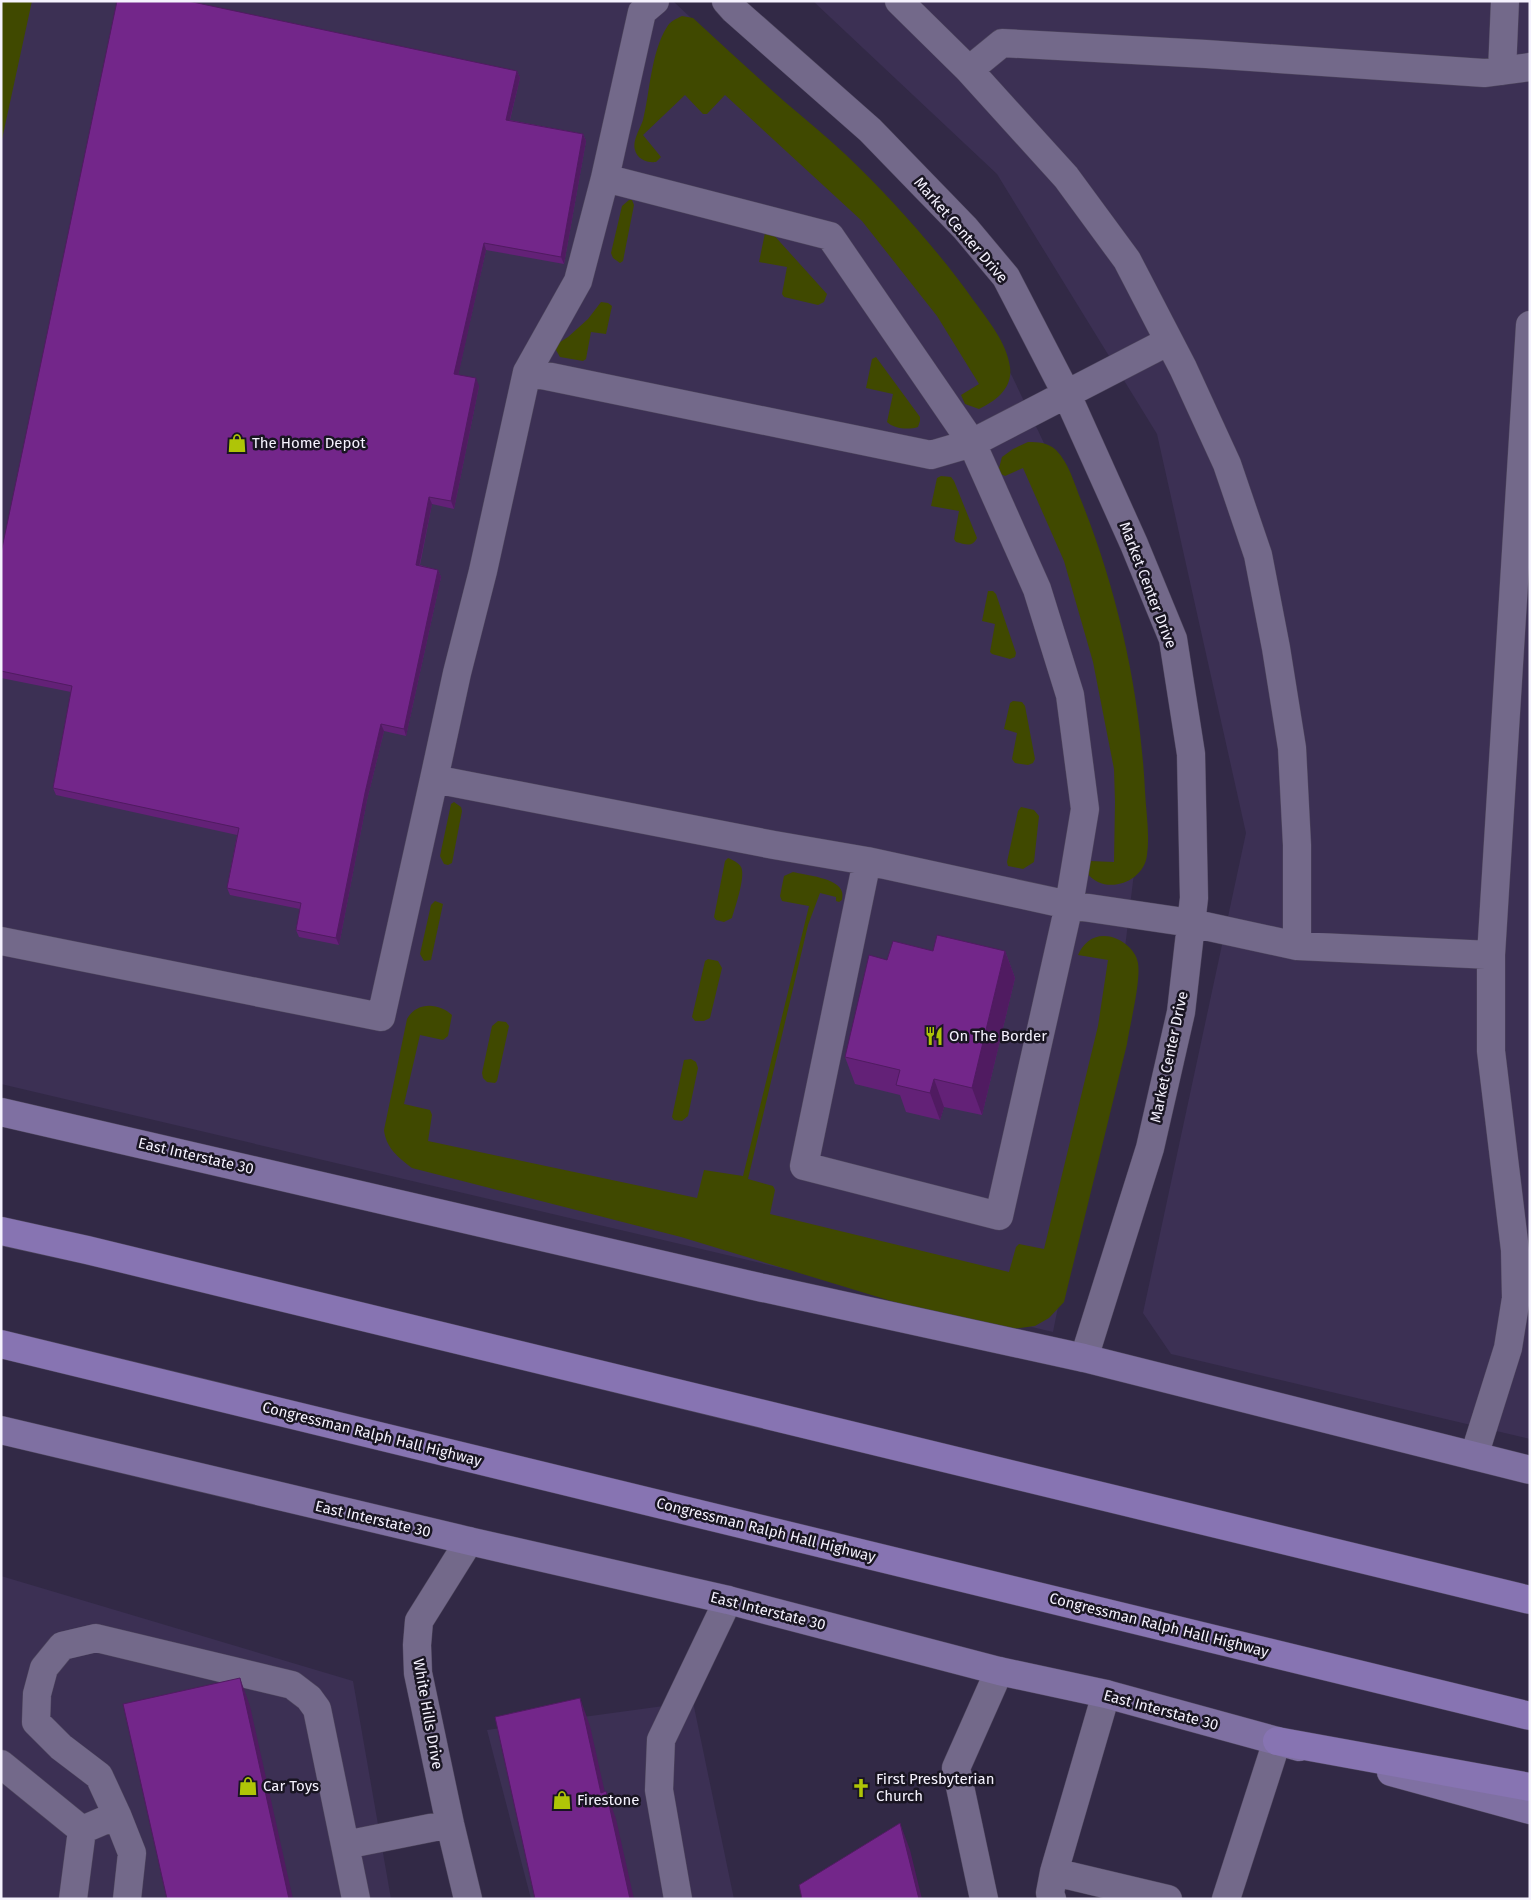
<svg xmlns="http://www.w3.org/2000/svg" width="1531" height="1900" viewBox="0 0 1531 1900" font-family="'Fira Sans',sans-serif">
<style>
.built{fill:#3c3054}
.green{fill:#404900}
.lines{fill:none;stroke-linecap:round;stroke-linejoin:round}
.minor-casing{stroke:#4f475e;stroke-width:29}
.major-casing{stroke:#4f475e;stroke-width:29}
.highway-casing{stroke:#4f475e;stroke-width:29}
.minor{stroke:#73698a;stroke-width:28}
.major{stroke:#7f70a2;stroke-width:28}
.highway{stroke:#8774b2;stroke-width:28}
.wall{fill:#632177}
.shaded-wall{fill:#501b61}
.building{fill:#73268a;stroke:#501b61}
.labels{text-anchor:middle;stroke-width:5;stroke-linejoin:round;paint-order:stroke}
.street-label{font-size:15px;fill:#f5f2fe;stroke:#191522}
.poi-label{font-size:15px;fill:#f5f2fe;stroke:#191522;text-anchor:start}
</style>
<rect width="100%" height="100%" fill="#322946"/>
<path class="built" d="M1,1H673L839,158L953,273L1012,376L1073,504L1134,873L1118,1006L1053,1332L1,1084Z
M813,1H1530V1439L1171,1354L1143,1313L1246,833L1157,434L997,174Z
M1,1576L353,1681L391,1899H1Z
M693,1702L734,1899H531L487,1730Z"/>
<path class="green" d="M1,1H32L1,144Z
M682,16L693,18C723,46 754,74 785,102C805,119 826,136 845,154C892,199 937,249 974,301C988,320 1007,343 1010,367C1013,388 996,401 979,409L965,404L961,395L979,384L937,316L862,221L725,95L707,114H703L685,95L643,135L661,157L656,162C647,163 637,159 635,150C632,141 640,129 643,120C650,92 651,52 667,27C670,21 676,19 682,16Z
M629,200H632L634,205L623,261L620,263L613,258L611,253L622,206Z
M771,232L827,294L824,302L818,305L784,297L782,294L787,267L759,262L765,233Z
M601,302L608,303L612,306L606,334L591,332L586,359L583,361L560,357L556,350L557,344L568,337L588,319Z
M876,357L920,417V421L918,427C909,430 894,429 887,422L893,394L866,388L872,359Z
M1028,442C1038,442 1047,442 1056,450C1069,463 1074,483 1081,500C1118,592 1140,692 1145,791C1146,812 1150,834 1147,855C1144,883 1104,896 1087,873L1090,861L1114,862L1115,802L1114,769L1093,662L1064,561L1023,468L1005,476L1001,474L999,468L1002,457L1013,449Z
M941,476L951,477L954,481L977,538C972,548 965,544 956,542L954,539L959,511L931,506L937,478Z
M988,591H993L996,594L1016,653L1015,657L1010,659L992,654L990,652L995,624L982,621Z
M1013,701L1022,702L1025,706L1035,759L1033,763L1028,765L1015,763L1012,759L1017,733L1004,729L1010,703Z
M454,802L461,807L462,811L452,863L448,865L444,864L440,856L451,804Z
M1021,807L1034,810L1039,816L1034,862L1023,869L1008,866L1007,862L1018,811Z
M728,858C733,860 739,863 741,867C746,876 735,908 732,918L724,922L716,920L714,917L725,861Z
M793,872C805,875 839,878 842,892C843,895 842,898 842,900L839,902L836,901V897L820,893L808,925L748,1179L773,1186L775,1190L770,1214L1009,1272L1016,1247L1019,1244L1044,1249L1098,1026L1108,960L1078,955C1083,944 1091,936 1104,936C1119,936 1136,949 1138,963C1141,982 1130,1024 1127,1044L1064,1302L1049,1318L1035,1326L1012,1329L901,1304L681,1237L412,1168C398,1157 386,1148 384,1130L407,1019C417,1001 439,1003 452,1015L448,1036L443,1040L420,1035L404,1104L430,1110L432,1115L428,1141L697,1198L704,1170L743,1176L809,906L782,901L780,896L784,876Z
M435,901L443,904L431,960L424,961L420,954L431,905Z
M708,959L718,961L722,968L710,1018L704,1021H695L692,1017L705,961Z
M498,1021L506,1022L509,1026L497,1081L495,1083L487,1082L483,1078L482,1073L492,1026Z
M691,1059L696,1062L698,1068L688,1116L682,1121L674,1120L672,1117L684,1060Z"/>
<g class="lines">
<g class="minor-casing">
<path id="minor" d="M726,1L734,10L870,130L965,228L1006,277L1067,395L1134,544L1173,639L1191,754L1194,898L1181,1012L1150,1148L1084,1358
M899,1L969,70L1066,177L1127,260L1183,368L1227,464L1258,555L1276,648L1292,748L1297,845V946
M969,70L1002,43L1206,54L1484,73L1530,67
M1502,71L1505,1
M527,372L931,455L972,443L830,236L605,178
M434,779L457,673L483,571L527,372L578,281L605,178L642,12L655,1
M867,861L804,1166L999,1216L1069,905L1085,809L1070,695L1037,589L972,443L1169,341
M1,941L381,1017L434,779L774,845L867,861L1069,905L1191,923L1297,946L1491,955
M1474,1456L1508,1348L1516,1298L1515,1250L1491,1051V955L1530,325
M1,1764L82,1830L73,1899
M117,1815L132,1853L127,1899
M82,1830L117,1815L99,1776L61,1747L36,1722L37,1694L44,1668L62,1646L96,1638L292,1685L309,1698L317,1709L345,1845
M1054,1872L1168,1899
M356,1899L345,1845L450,1824
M468,1899L450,1824L418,1673L417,1645L419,1621L469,1541
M678,1899L659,1790L661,1740L728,1600
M984,1899L956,1768L999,1671
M1052,1899L1050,1893L1054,1872L1106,1694
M1226,1899L1277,1741"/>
</g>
<g class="major-casing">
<path id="major" d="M1,1112L763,1288L1084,1358L1530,1470
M1,1430L469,1541L728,1600L999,1671L1106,1694L1299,1747
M1391,1772L1530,1810"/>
</g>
<g class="highway-casing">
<path id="highway" d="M1,1231L87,1250L1530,1600
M1,1344L1530,1716
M1277,1741L1530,1787"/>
</g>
<use href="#minor" class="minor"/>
<use href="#major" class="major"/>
<use href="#highway" class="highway"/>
</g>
<path class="wall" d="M517,71L520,78L510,120L583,134L586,141L564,264L486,250L458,375L479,386L454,509L432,504L420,565L438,570L441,577L406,736L384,731L367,800L339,945L299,937L296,930L300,909L230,895L227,888L237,835L56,795L53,788L71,692L1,678V553Z
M933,951H1005L1015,978L982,1115L944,1107L940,1120L906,1112L900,1095L855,1084L845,1057L887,960Z"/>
<path class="shaded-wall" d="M517,71L520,78L508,127L506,120Z
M583,134L586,141L564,264L561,257Z
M484,243L486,250L457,381L454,374Z
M476,378L479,386L454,509L451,501Z
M429,497L432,504L418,572L416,565Z
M438,570L441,577L406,736L404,729Z
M381,724L384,731L367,800L339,945L336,938L365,793Z
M1005,951L1015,978L982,1115L972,1088Z
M934,1079L944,1107L940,1120L930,1093Z
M240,1678L250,1706L293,1899H289Z
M580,1698L590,1726L611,1820L601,1793Z
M606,1791L616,1819L634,1899H630Z
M900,1823L910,1850L922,1899H919Z"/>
<path class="building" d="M117,1H188L517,71L506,120L583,134L561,257L484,243L454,374L476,378L451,501L429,497L416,565L438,570L404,729L381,724L365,793L336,938L296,930L301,903L227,888L239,828L53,788L72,686L1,671V553Z
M937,935L1005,951L972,1088L934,1079L930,1093L896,1085L900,1070L845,1057L869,955L887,960L893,941L933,951Z
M240,1678L289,1899H167L123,1704Z
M580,1698L601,1793L606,1791L630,1899H535L495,1717Z
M900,1823L919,1899H802L799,1885Z"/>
<defs>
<g id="shop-bare" transform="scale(1.5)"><path d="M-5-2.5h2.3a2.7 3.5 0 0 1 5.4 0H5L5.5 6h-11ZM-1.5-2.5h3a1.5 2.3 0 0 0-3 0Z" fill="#afc507" stroke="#191522" stroke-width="2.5" paint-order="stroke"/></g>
<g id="restaurant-bare" transform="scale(1.5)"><path d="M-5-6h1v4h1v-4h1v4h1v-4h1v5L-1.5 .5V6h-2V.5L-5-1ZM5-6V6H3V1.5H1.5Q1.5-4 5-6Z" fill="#afc507" stroke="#191522" stroke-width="2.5" paint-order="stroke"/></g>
<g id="church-bare" transform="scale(1.5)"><path d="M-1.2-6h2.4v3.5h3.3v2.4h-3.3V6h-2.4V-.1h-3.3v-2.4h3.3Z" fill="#afc507" stroke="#191522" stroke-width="2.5" paint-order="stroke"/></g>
</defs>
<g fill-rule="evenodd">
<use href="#shop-bare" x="237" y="443"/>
<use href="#restaurant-bare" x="934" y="1036"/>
<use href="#shop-bare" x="248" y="1786"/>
<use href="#church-bare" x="861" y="1788"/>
<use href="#shop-bare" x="562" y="1800"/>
</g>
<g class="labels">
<g class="street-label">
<text transform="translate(961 230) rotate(49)" y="5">Market Center Drive</text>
<text transform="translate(1148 585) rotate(69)" y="5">Market Center Drive</text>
<text transform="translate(1169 1057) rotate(-78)" y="5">Market Center Drive</text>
<text transform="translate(196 1156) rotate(13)" y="5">East Interstate 30</text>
<text transform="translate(372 1434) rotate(14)" y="5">Congressman Ralph Hall Highway</text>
<text transform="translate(373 1519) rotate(13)" y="5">East Interstate 30</text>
<text transform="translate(766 1530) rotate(14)" y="5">Congressman Ralph Hall Highway</text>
<text transform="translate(768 1611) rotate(14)" y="5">East Interstate 30</text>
<text transform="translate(1159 1625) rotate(14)" y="5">Congressman Ralph Hall Highway</text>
<text transform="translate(1161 1710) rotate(15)" y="5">East Interstate 30</text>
<text transform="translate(428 1714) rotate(80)" y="5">White Hills Drive</text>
</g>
<g class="poi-label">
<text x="252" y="448">The Home Depot</text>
<text x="949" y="1041">On The Border</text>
<text x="876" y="1784">First Presbyterian<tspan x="876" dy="17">Church</tspan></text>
<text x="263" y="1791">Car Toys</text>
<text x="577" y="1805">Firestone</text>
</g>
</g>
<rect width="1531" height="1900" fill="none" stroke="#f5f2fe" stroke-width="5"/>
</svg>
